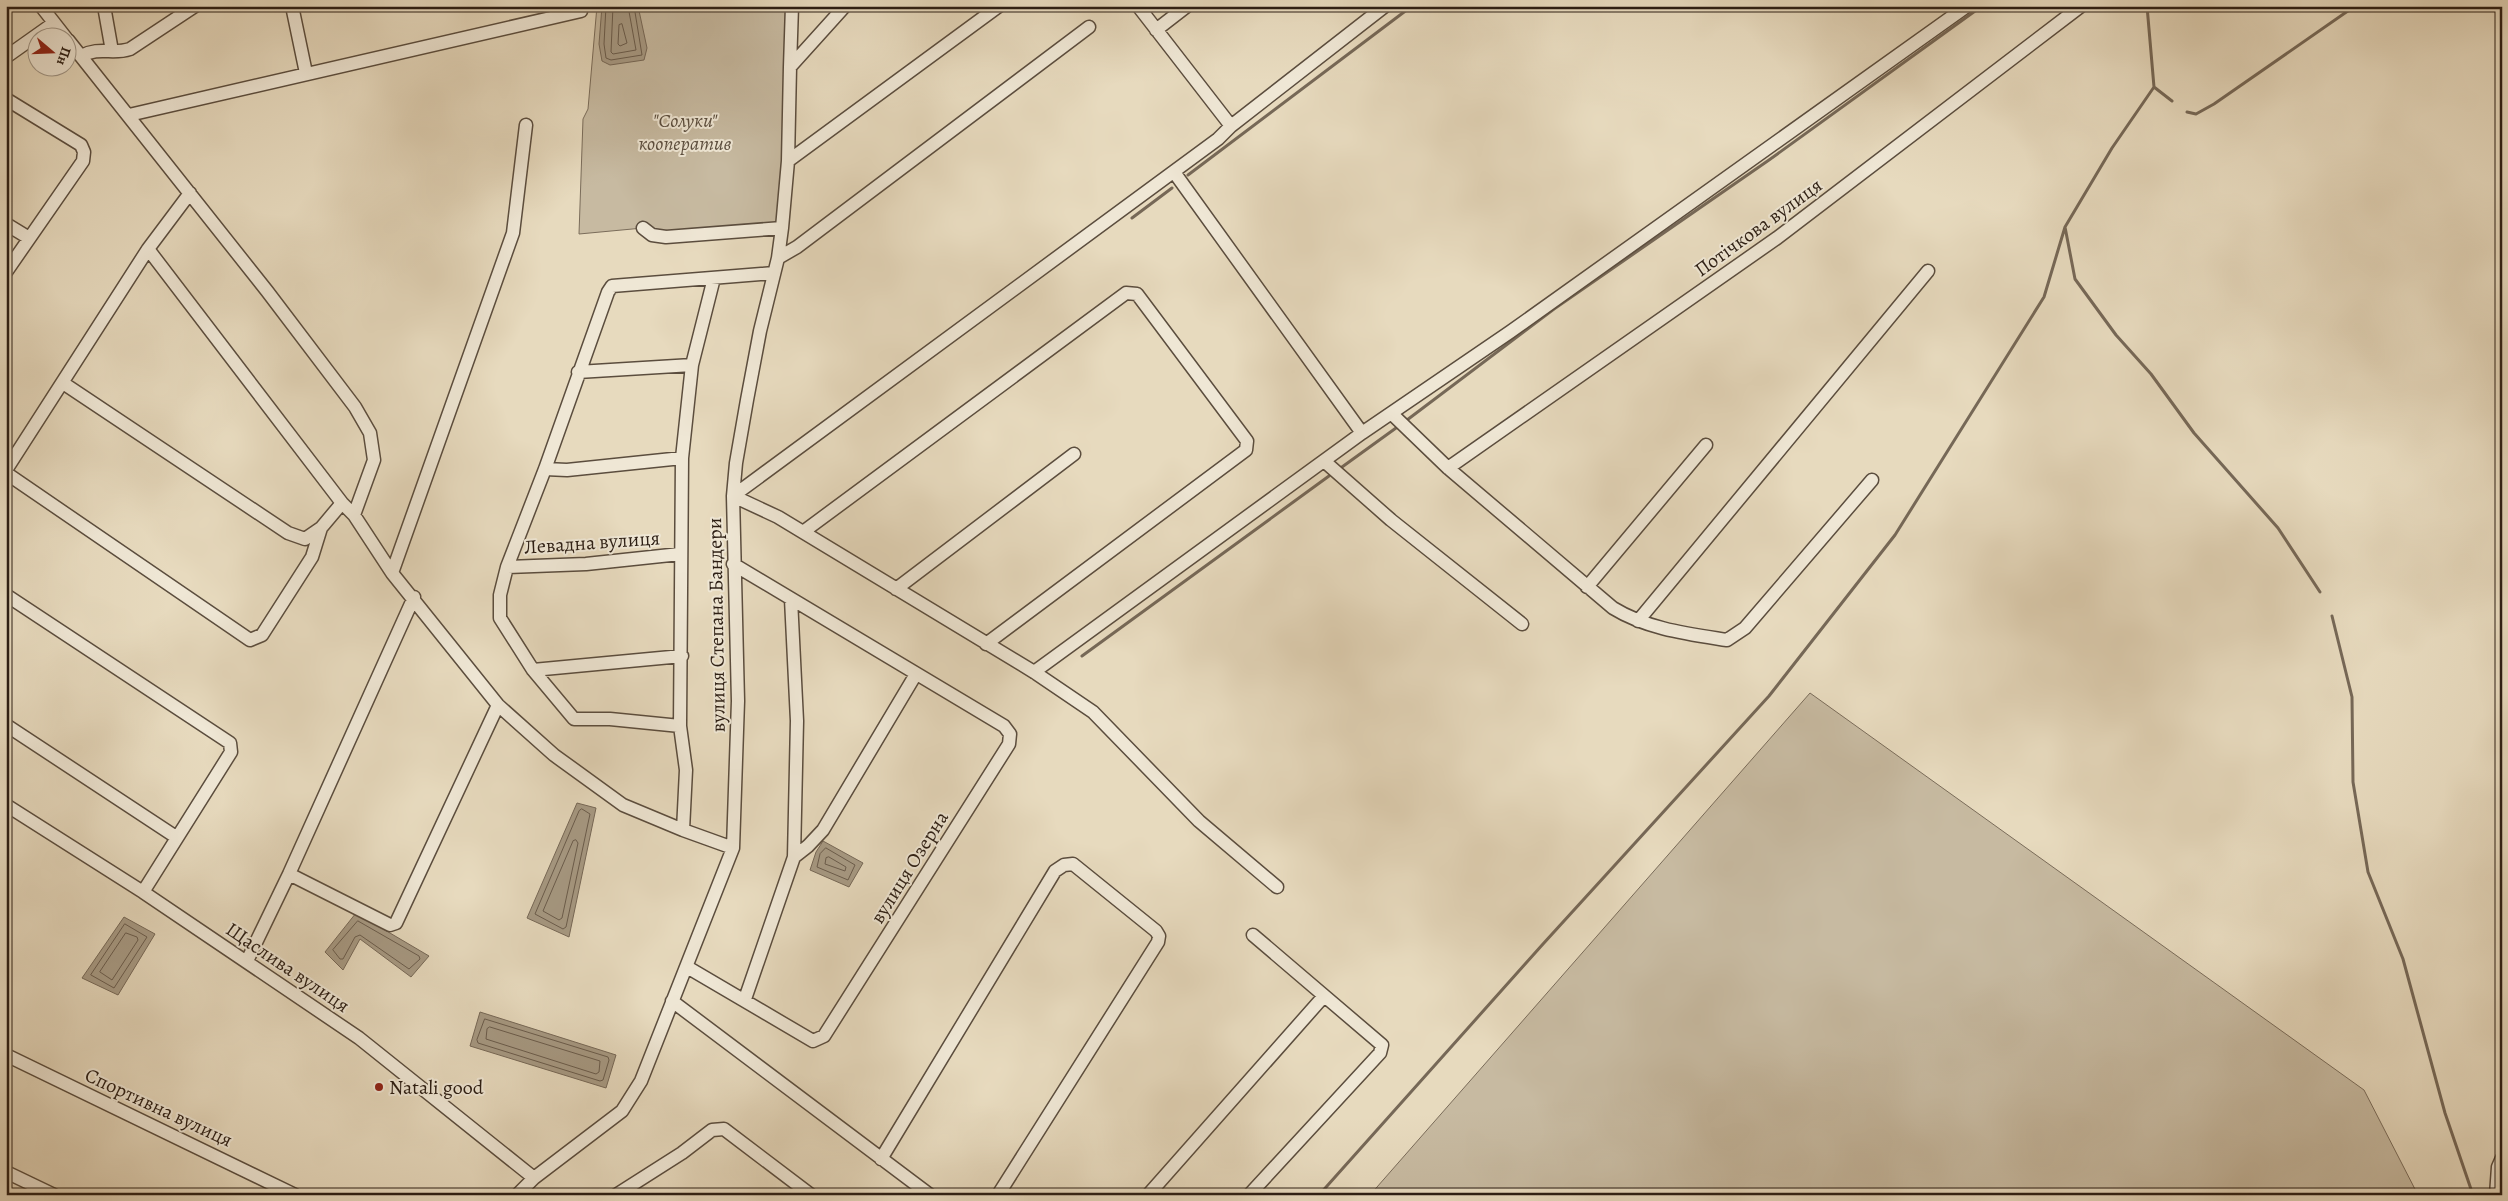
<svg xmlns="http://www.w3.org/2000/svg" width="2508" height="1201" viewBox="0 0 2508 1201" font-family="Alegreya,serif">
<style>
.green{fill:#c7baa1;stroke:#7a6c5a}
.water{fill:#a79a84;stroke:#766857}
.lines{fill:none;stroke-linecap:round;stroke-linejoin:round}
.shore{stroke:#6a5c4c;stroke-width:1}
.stream{stroke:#766857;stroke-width:3}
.street-casing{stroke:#5b4d3e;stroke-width:15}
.street{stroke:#efe7d5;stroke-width:12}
.poi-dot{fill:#8f2418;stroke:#efe7d5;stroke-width:2}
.labels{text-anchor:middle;stroke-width:4;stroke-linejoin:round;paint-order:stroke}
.park-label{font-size:20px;font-style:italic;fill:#5a4d3e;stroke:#efe7d5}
.street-label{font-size:20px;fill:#2c1e14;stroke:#efe7d5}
.poi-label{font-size:20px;fill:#2c1e14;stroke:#efe7d5;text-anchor:start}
</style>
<rect width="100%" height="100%" fill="#e7dabe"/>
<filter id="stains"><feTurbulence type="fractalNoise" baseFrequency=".004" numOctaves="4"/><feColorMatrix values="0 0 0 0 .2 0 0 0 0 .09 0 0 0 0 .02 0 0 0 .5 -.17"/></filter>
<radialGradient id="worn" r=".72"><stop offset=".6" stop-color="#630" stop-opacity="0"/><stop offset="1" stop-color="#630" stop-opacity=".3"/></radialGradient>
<path class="green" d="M597,6H789L782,228L660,233L643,228L579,234L583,119L588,109Z
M1810,693L2364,1090L2418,1195H1370Z"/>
<path class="water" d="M602,6H638L647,48L644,60L610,65L602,61L599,44Z
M577,803L596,808L569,937L527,918Z
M823,841L863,863L849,887L810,870L816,852Z
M356,913L429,956L411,977L360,939L343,970L325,952Z
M124,917L155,934L118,995L82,978Z
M480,1012L616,1055L606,1088L470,1046Z"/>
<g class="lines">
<path class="shore" d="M606,6L604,44L606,58L611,60L642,55L634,6
M613,6L611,52L613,54L636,50L628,6
M622,24L627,43L620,46L618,44L619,25Z
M582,809L590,814L566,927L563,929L535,914L579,811Z
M576,840L578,843L562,918L559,920L543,911L573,841Z
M826,848L855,865L848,880L817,867L820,854Z
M829,857L846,867L845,871L825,864L826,858Z
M358,921L419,956L420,959L409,969L360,935L355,937L343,959H340L333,950Z
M125,924L147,937L114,988L91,975Z
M126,933L137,937L138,940L112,980L100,972Z
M485,1019L608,1057L609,1060L603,1080L600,1081L478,1043L477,1040Z
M490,1027L600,1061L599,1072L596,1074L486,1039L487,1029Z"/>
<path class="stream" d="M2154,87L2172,101
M2187,112L2196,114L2214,104L2355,6
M1188,175L1412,6
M1132,218L1172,188
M2065,227L2112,148L2154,87L2147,6
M1407,420L1554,309L1769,160L1982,6
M1342,467L1396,428
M2332,616L2352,697L2353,782L2368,872L2403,959L2445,1113L2473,1195
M1082,656L1329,476
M1319,1195L1543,944L1769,696L1895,535L2044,297L2065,227L2075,279L2116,335L2151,374L2194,433L2278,528L2320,592"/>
<g class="street-casing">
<path id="street" d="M41,6L66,38
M104,6L112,51
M292,6L306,73
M1138,6L1231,126
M1156,30L1187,6
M68,40L267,291L355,407L370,433L374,460L354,515L392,573L498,705L554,755L623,805L683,830L733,848
M81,56C100,46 112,55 130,49L195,6
M6,57L54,23
M790,67L792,6
M6,99L81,145L84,152L83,161L6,272
M129,115L581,11
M788,161L999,6
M1174,172L1362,433
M6,224L29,238
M643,228L652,235L666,237L782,228
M148,249L342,503
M778,258L797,247L1089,27
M578,372L692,365
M63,383L288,533L305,539L321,528
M1392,414L1448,468L1613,608C1647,629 1689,634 1727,640L1745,628L1872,480
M1324,461L1391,520L1522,624
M1448,468L1777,238L2081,6
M545,469L567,470L682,458
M6,470L148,249L190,193
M6,473L250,640L262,635L312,557L321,528L342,503L354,515
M803,532L1126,293L1137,294L1247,441L1246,450L986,644
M507,567L586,564L680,554
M392,573L513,233L526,125
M1587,587L1706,445
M896,589L1074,454
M6,595L230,743L231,752L143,892
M791,599L797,721L794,857
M1638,621L1928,271
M533,670L682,656
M1034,672L1362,433L1510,332L1967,6
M6,725L176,837
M680,726L610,719H574L533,670L500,618V595L507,567L545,469L608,292L612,286L774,273
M6,805L143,892L359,1038L534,1178
M683,830L686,770L680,726L682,458L692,365L714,278
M289,874L390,925L396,923L498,705
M1277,887L1199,821L1093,712L1034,672L778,517L733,496L1218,139L1231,126L1385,6
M247,961L289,874L414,597
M687,967L813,1041L824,1036L1009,744L1010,734L1004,726L733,564
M745,999L794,857L808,846L823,830L916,674
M672,1001L930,1195
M6,1055L295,1195
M881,1159L1055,871L1064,865L1073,864L1156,931L1159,936L1158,942L998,1195
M6,1172L54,1195
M517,1195L534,1178L622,1111L641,1081L733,848L738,701L733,496L736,463L747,400L760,331L778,258L782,228L788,161L790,67L845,6
M616,1195L682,1153L712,1130L724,1129L811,1195
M1148,1195L1324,996
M1249,1195L1380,1053L1382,1045L1253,935
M2496,1195L2498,1167L2502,1158"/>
</g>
<use href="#street" class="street"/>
</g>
<circle class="poi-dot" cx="379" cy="1087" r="5"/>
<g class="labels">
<g class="park-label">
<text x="685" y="127">"Солуки"<tspan x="685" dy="23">кооператив</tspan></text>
</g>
<g class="street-label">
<text transform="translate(1758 227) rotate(-36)" y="7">Потічкова вулиця</text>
<text transform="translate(592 542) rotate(-4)" y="7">Левадна вулиця</text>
<text transform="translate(716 625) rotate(-91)" y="7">вулиця Степана Бандери</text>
<text transform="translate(909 867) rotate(-58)" y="7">вулиця Озерна</text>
<text transform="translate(288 967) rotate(34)" y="7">Щаслива вулиця</text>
<text transform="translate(159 1107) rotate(25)" y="7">Спортивна вулиця</text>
</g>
<g class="poi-label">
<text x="389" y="1094">Natali good</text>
</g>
</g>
<rect width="2508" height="1201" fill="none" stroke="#e7dabe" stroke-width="25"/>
<rect x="8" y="8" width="2493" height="1186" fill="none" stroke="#2c1e14" stroke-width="2.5"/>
<rect x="12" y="12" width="2483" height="1176" fill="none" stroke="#2c1e14"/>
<g transform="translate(52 52) rotate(109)"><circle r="24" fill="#efe7d5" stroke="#a19788"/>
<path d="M0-4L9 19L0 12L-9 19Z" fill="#8f2418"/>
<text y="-8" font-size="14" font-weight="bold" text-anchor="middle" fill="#2c1e14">Пн</text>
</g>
<rect width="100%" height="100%" filter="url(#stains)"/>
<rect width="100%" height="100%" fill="url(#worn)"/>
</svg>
